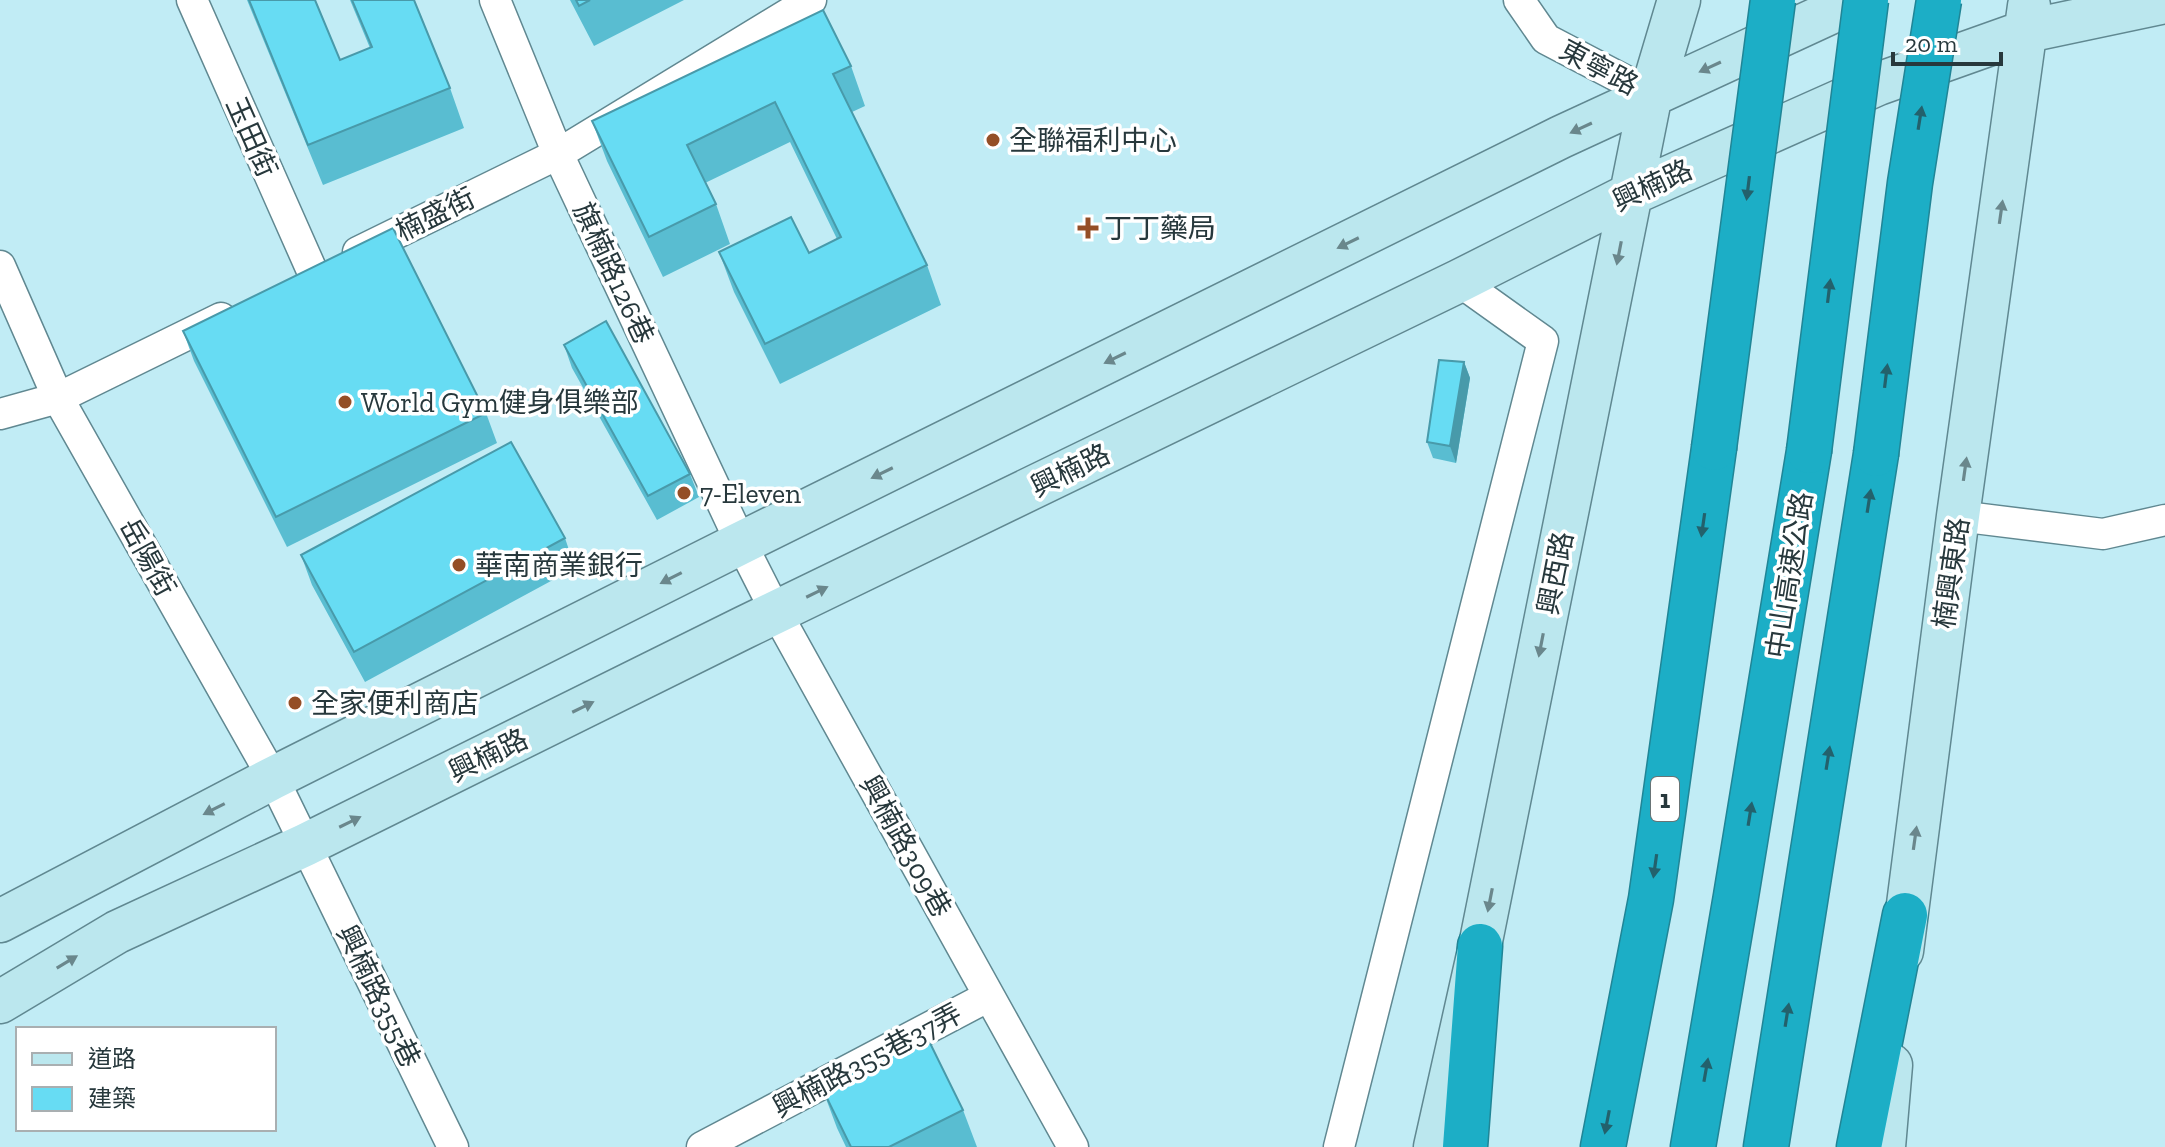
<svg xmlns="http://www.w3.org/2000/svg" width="2165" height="1147" viewBox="0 0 2165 1147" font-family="'Zilla Slab','Noto Sans TC',serif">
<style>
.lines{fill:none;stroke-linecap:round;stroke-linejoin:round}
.street-casing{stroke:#608891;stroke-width:33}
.secondary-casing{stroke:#608891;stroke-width:45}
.highway-casing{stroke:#208596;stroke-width:47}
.street{stroke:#fff;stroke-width:30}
.secondary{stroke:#bbe7ee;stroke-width:42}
.highway{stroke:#1caec6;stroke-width:44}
.highway-bridge-casing{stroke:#208596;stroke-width:47;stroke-linecap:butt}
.highway-bridge{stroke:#1caec6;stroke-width:44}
.wall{fill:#59bdd1}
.shaded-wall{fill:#489aaa}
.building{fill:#67dcf3;stroke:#489aaa;stroke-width:2}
.oneway{fill:#6a878c}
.oneway2{fill:#23616c}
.poi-dot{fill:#944e26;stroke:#fff;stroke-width:3}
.labels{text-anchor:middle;stroke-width:7;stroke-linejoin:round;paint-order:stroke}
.shield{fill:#fff;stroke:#687476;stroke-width:2}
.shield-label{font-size:26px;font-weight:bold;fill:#27383c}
.street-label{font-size:28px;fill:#27383c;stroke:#fff}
.poi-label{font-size:28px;fill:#27383c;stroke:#fff;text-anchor:start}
</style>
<rect width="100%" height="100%" fill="#c1ecf5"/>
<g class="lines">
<g class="street-casing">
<path id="street" d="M192,0L313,273
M495,0L558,154L741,543L776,612L1073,1147
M1519,0L1546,39L1651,94
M358,252L558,154L811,0
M0,266L58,398L273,778L453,1147
M0,414L58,398L221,318
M1958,516L2103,534L2165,520
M702,1147L989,996
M1339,1147L1543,341L1459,281"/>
</g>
<g class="secondary-casing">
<path id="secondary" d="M0,921L273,778L741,543L1561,137L1858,0
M1902,951L1958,516L2029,6
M0,1002L117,932L305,845L743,628L1459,281L1631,194L1878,84L2027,31L2165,2
M1435,1147L1480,946L1651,94L1679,0
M1884,1147L1891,1065"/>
</g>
<g class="highway-casing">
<path id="highway" d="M1465,1147L1480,946
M1603,1147L1651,899L1714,448
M1693,1147L1736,896L1809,451
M1766,1147L1876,454
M1859,1147L1905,915"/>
</g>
<use href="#street" class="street"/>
<use href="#secondary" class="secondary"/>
<use href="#highway" class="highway"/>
<g class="highway-bridge-casing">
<path id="highway-bridge" d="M1714,448L1773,0
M1809,451L1866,0
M1876,454L1910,183L1939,0"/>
</g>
<use href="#highway-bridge" class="highway-bridge"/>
</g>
<path class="wall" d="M247,0H315L340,60L370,48L350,0H414L450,88L464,128L323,185Z
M570,0H684L594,46Z
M851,66L865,106L852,112L927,265L941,305L780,384L734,292L719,252L809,253L837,239L790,142L705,183L716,204L730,244L663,277L607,161L592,121Z
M183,331L486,413L497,443L287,547L194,361Z
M564,345L690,474L699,497L657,520L572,368Z
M1464,362L1470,378L1456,463L1433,458L1427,442Z
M565,538L575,568L365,682L312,585L301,555Z
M822,1088L963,1110L977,1147H846L837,1128Z"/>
<path class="shaded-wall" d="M1464,362L1470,378L1456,463L1450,446Z"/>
<path class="building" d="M249,0H315L340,60L372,47L352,0H414L450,88L308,145Z
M576,0H590L579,6Z
M823,10L851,66L833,74L927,265L765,344L719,252L791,217L809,253L841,237L775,102L687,145L716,204L649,237L592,121Z
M393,228L486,413L276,517L183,331Z
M606,321L690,474L648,496L564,345Z
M1439,360L1464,362L1450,446L1427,442Z
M511,442L565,538L354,652L301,555Z
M927,1037L963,1110L889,1147H851L822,1088Z"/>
<defs><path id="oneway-solid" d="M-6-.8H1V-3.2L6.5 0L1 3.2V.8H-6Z" transform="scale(2)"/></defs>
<g class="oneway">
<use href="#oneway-solid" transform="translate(1710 67) rotate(155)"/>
<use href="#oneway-solid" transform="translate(1581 128) rotate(155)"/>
<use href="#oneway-solid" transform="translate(2001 212) rotate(-82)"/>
<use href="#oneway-solid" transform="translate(1348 243) rotate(154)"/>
<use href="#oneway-solid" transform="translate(1619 253) rotate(101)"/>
<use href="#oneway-solid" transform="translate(1115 358) rotate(154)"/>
<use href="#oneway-solid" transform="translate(1965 469) rotate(-82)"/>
<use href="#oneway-solid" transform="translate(882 473) rotate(154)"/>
<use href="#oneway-solid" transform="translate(671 578) rotate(153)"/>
<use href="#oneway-solid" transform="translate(817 592) rotate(-26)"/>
<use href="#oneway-solid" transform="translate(1541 645) rotate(101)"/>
<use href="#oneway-solid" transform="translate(583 707) rotate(-26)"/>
<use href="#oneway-solid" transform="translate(214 809) rotate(153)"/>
<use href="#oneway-solid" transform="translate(350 822) rotate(-26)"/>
<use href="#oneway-solid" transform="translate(1915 838) rotate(-82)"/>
<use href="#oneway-solid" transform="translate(1490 900) rotate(101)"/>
<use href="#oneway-solid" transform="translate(67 962) rotate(-31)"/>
</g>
<g class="oneway2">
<use href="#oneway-solid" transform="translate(1920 118) rotate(-81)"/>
<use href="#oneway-solid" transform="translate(1748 188) rotate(97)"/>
<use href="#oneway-solid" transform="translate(1829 291) rotate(-83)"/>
<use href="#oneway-solid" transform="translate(1886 376) rotate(-83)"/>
<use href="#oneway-solid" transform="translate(1869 501) rotate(-81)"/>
<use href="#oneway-solid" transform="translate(1703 525) rotate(98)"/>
<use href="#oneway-solid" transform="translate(1828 758) rotate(-81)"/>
<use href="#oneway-solid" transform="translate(1750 814) rotate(-81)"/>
<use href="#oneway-solid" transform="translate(1655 866) rotate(98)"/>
<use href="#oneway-solid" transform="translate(1787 1015) rotate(-81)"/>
<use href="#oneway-solid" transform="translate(1706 1070) rotate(-80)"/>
<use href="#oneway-solid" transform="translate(1607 1122) rotate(101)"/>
</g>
<g class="poi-dot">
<circle cx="993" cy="140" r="8"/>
<path d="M1084 216h8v8h8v8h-8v8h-8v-8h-8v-8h8z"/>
<circle cx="345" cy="402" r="8"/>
<circle cx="684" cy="493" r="8"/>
<circle cx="459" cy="565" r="8"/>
<circle cx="295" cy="703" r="8"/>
</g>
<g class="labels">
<rect class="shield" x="1651" y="777" width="28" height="44" rx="6"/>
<g class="shield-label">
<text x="1665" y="808">1</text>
</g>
<g class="street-label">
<text transform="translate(1599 67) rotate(28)" y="10">東寧路</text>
<text transform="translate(252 137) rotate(66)" y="10">玉田街</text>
<text transform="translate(1652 185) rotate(-25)" y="10">興楠路</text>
<text transform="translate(435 214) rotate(-26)" y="10">楠盛街</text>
<text transform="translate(614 273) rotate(65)" y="10">旗楠路126巷</text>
<text transform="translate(1070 470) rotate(-26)" y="10">興楠路</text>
<text transform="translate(148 557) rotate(61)" y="10">岳陽街</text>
<text transform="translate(1555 573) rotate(-79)" y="10">興西路</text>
<text transform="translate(1951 573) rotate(-82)" y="10">楠興東路</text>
<text transform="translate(1789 575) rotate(-81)" y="10">中山高速公路</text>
<text transform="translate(488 755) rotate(-26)" y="10">興楠路</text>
<text transform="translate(906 846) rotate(61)" y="10">興楠路309巷</text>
<text transform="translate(379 996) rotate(64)" y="10">興楠路355巷</text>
<text transform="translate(867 1060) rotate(-28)" y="10">興楠路355巷37弄</text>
</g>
<g class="poi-label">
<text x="1009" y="150">全聯福利中心</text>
<text x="1104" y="238">丁丁藥局</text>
<text x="361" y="412">World Gym健身俱樂部</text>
<text x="700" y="503">7-Eleven</text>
<text x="475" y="575">華南商業銀行</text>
<text x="311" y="713">全家便利商店</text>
</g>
</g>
<rect x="16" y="1027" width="260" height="104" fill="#ffffff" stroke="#a9afb1" stroke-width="2"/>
<rect x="32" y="1053" width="40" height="12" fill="#bbe7ee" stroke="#a9afb1" stroke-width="2"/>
<text x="88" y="1067" font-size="24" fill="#27383c">道路</text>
<rect x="32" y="1087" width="40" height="24" fill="#67dcf3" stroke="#a9afb1" stroke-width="2"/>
<text x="88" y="1107" font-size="24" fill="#27383c">建築</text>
<path d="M1893 52v12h108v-12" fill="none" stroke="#27383c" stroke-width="4"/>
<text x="1905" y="52" font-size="24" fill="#27383c" stroke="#ffffff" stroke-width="6" paint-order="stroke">20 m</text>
</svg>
